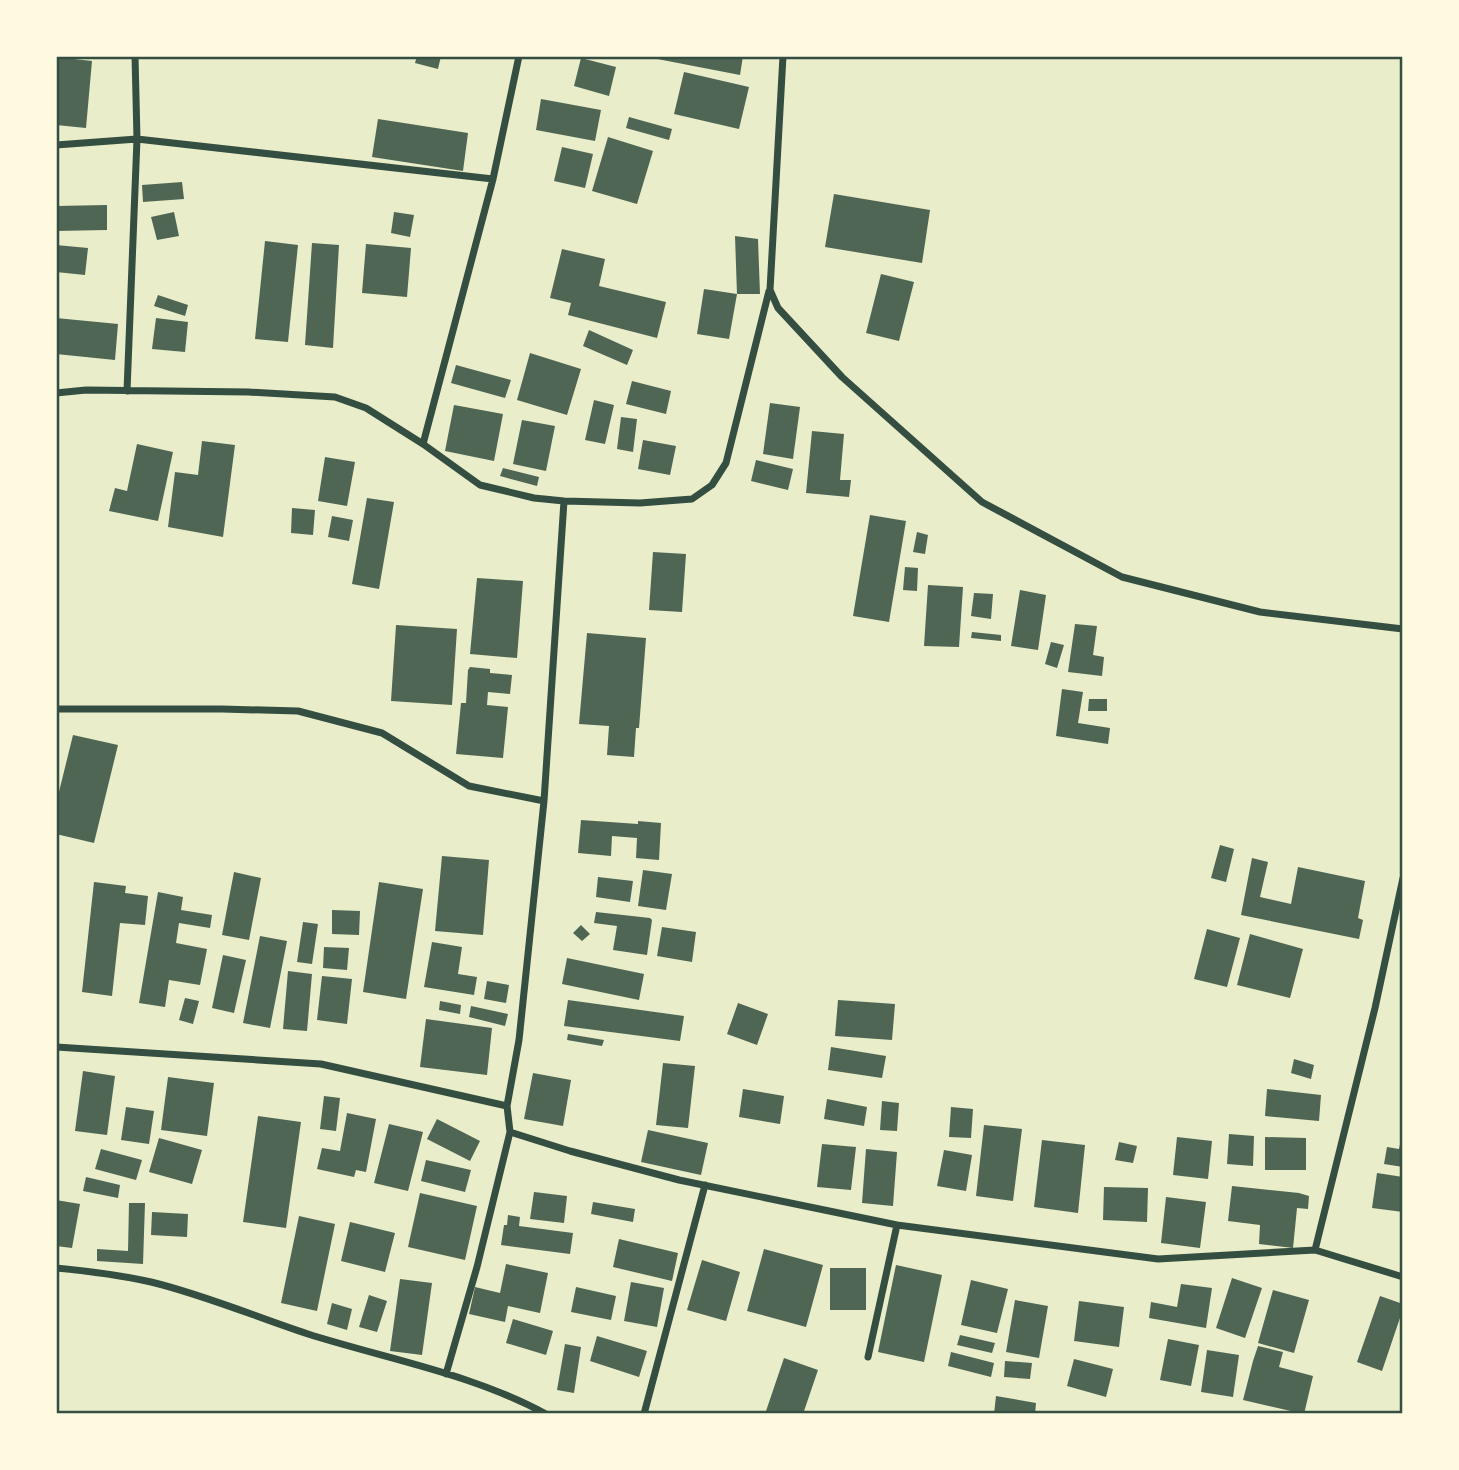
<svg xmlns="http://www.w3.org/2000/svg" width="1459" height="1470" viewBox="0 0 1459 1470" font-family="'Alegreya Sans',sans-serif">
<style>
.building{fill:#4f6655}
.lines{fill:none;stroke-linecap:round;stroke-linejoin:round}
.minor{stroke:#344e41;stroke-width:7}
.neatline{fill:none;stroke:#344e41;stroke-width:2.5}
</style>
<rect width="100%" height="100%" fill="#e9edc9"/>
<path class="building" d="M417,56H441L438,69L415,63Z
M647,56H743L740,75L647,57Z
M56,57L92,61L86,128L56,125Z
M581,58L616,67L609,96L574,86Z
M684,72L749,87L739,129L674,114Z
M541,99L601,110L595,141L536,130Z
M629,117L672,129L669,140L626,128Z
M378,119L468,133L463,171L372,157Z
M608,137L653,151L637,204L592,191Z
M562,147L593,154L585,188L554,181Z
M182,182L184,199L143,202L142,185Z
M834,194L930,210L922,263L825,247Z
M107,205V230L56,231V206Z
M174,212L179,236L157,240L151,217Z
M394,212L414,215L410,237L391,233Z
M735,236L758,239L760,294H737L729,339L697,334L704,289L737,294Z
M265,241L298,245L288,342L255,339Z
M312,243L339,245L333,348L305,345Z
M366,244L411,248L407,297L362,293Z
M56,245L88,248L85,275L56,272Z
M562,249L605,259L599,286L666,302L657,338L568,315L571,303L550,298Z
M881,274L914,282L899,341L866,333Z
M158,295L188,305L185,316L154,306Z
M56,318L118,324L115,360L56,354Z
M156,318L188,322L185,352L152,349Z
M589,330L633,350L627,365L583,346Z
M530,353L581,369L567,415L517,400Z
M456,365L511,380L505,398L451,383Z
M632,381L671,391L666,414L626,404Z
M594,400L614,405L605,444L585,440Z
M770,403L800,407L793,459L763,454Z
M454,405L503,414L494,461L445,451Z
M621,417L637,419L633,452L617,449Z
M522,420L555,426L546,471L513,464Z
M812,431L844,434L840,480H851L849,497L806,493Z
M643,440L676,446L670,475L638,469Z
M202,441L235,445L223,537L168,527L175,472L198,475Z
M137,444L173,452L158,521L109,511L115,488L127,491Z
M325,457L355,462L347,506L318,501Z
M756,460L793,469L788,490L751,481Z
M503,468L539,477L537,486L500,476Z
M367,498L394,502L379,589L352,584Z
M292,508L315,510L313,535L291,533Z
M870,515L906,521L889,622L853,616Z
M332,516L353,520L349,541L328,537Z
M917,532L928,535L925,554L913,552Z
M653,552L686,554L682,612L649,610Z
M905,567L918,568L917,591L903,590Z
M477,578L523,581L517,658L470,654Z
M928,585L963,587L959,647L924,646Z
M1020,590L1046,595L1038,650L1011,646Z
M974,593L993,594L991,619L971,616Z
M1075,624L1097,626L1093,655L1104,657L1102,676L1068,672Z
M396,625L457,629L452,705L391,701Z
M972,632L1001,635V641L971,638Z
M587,633L646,638L639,728H636L634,757L607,755L609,726L579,724Z
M1051,642L1064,645L1057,668L1045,664Z
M470,667L490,669V673L512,675L510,694L488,692L487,705L508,707L503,758L456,754L461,703H466L468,670Z
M1062,689L1083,692L1078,723L1110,728L1108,744L1056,736Z
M1089,699H1107V711H1088Z
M73,735L118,745L94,843L56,834V804Z
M581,820L638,824V821L661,823L659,860L636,858L637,838L612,836L611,856L578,853Z
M1220,845L1234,849L1226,882L1211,878Z
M442,856L489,860L483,935L435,931Z
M1252,858L1268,862L1260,897L1291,904L1298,867L1365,881L1358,918L1363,920L1359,939L1241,915Z
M643,870L672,874L666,910L638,906Z
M234,872L261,878L249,940L222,935Z
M598,877L633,881L630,902L596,897Z
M94,882L126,886L125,893L148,896L145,925L120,923L112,996L82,992Z
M379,882L423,889L406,999L363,992Z
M158,892L183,897L181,910L212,915L210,928L179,923L176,943L207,949L200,985L169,980L165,1007L139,1003Z
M332,910L360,911L359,935L332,934Z
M596,912L650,918L652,920L647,955L613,950L617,926L594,923Z
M303,922L318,924L312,964L297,962Z
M581,925L590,934L582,941L573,933Z
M662,927L696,932L692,962L657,956Z
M1207,929L1240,938L1227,987L1194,979Z
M1250,934L1303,949L1290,998L1237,985Z
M260,936L287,941L270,1028L243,1023Z
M432,942L462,947L458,974L477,977L474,995L424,987Z
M324,947L349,948L347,970L323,968Z
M223,955L246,960L234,1013L212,1008Z
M567,958L644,974L639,1000L562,984Z
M288,971L312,974L307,1031L283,1029Z
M322,976L352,979L347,1024L317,1020Z
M487,981L509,985L506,1003L484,999Z
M185,998L199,1001L193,1024L179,1020Z
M568,1000L684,1016L680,1041L564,1026Z
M838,1000L895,1004L892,1040L835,1036Z
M440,1001L461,1005L460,1014L439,1010Z
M738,1003L768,1014L757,1045L727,1034Z
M471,1006L508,1014L505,1026L469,1017Z
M426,1019L492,1028L487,1075L420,1067Z
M568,1034L604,1040L602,1046L567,1040Z
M831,1047L886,1056L882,1078L828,1070Z
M1294,1059L1314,1065L1311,1079L1291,1073Z
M663,1063L695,1066L688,1128L656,1125Z
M83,1071L115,1076L107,1135L75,1131Z
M533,1073L571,1080L563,1126L524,1119Z
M168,1077L214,1083L207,1136L161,1130Z
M743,1089L784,1096L780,1124L739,1117Z
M1267,1089L1321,1095L1319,1121L1265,1116Z
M324,1096L340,1098L336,1131L320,1129Z
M827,1099L867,1107L864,1126L824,1119Z
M882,1101L899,1103L897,1131L880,1130Z
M126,1107L154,1111L149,1144L121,1140Z
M951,1107L973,1109L971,1138L949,1137Z
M347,1113L376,1119L366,1172L356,1170L354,1177L317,1169L322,1148L340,1151Z
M258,1116L301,1122L286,1228L243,1222Z
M437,1119L480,1141L470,1161L427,1139Z
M389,1124L423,1132L408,1191L374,1183Z
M984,1125L1022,1129L1013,1201L976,1196Z
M648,1130L708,1143L701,1175L641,1162Z
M1229,1134L1254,1136L1253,1166L1227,1164Z
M1402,1135H1403V1167L1384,1164L1387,1147L1399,1149Z
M1177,1137L1212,1141L1208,1179L1173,1175Z
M1265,1137L1306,1138V1170H1265Z
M159,1138L202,1150L192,1184L149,1172Z
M1042,1140L1085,1145L1078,1213L1034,1207Z
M1119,1142L1137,1146L1133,1163L1115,1160Z
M822,1144L856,1147L851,1190L817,1187Z
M101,1149L142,1160L136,1180L95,1169Z
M866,1149L897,1152L893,1206L862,1203Z
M944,1150L972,1155L966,1191L937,1186Z
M426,1160L471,1170L465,1192L421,1181Z
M1377,1173L1403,1177V1212L1372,1208Z
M86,1177L120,1185L118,1198L83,1191Z
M1232,1186L1299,1193L1309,1196L1308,1209L1297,1208L1293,1248L1259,1244L1260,1225L1228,1221Z
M1104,1187L1148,1188L1147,1222L1103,1220Z
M534,1192L567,1196L564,1223L530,1219Z
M420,1193L477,1206L465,1260L408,1247Z
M1166,1197L1206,1202L1200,1248L1161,1243Z
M56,1200L80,1204L72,1248L56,1246Z
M593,1202L635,1209L633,1222L591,1214Z
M129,1203H145L143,1264L97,1261V1249L128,1251Z
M152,1212L188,1214L187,1237L151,1235Z
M508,1215L520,1217L519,1226L573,1233L570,1254L501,1245L504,1225H507Z
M299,1216L335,1224L317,1311L281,1303Z
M350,1222L395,1233L385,1272L341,1261Z
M619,1239L678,1253L672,1281L613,1267Z
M764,1249L823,1265L806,1327L747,1311Z
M702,1260L740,1272L726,1321L687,1310Z
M506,1264L548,1273L540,1313L508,1306L505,1322L469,1314L475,1287L500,1293Z
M896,1265L942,1275L924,1362L878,1352Z
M830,1268H866V1310H830Z
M1232,1278L1262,1288L1245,1338L1216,1328Z
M400,1279L432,1283L422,1355L390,1351Z
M971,1280L1008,1289L997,1333L961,1325Z
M631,1282L664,1288L657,1327L624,1321Z
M1181,1284L1212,1288L1206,1328L1149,1318L1151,1302L1177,1307Z
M576,1287L616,1296L611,1320L571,1312Z
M1273,1290L1309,1300L1294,1353L1258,1343Z
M369,1295L387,1301L377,1332L359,1327Z
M1380,1296L1403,1304V1309L1382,1371L1357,1362Z
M1015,1300L1048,1306L1039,1358L1006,1352Z
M1079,1301L1124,1307L1119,1347L1074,1341Z
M332,1303L352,1309L347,1330L327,1324Z
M513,1319L553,1331L546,1355L506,1343Z
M960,1335L995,1343L992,1353L957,1345Z
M597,1336L647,1351L639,1377L590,1361Z
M1168,1339L1199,1345L1191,1386L1160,1380Z
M565,1344L581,1347L574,1393L557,1390Z
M1258,1346L1283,1352L1279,1367L1313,1376L1304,1414L1243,1400L1253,1361Z
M1207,1350L1239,1355L1233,1397L1201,1392Z
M951,1352L994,1363L991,1377L948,1366Z
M784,1358L818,1370L803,1414H765Z
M1074,1359L1113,1369L1106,1397L1067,1386Z
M1005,1361L1032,1363L1030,1379L1004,1377Z
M996,1396L1036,1403L1035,1414H994Z"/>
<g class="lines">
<path class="minor" d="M783,56L770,290L778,308L842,377L982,502L1122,577L1260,612L1403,629
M56,145L137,139L493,179
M127,391L137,139L135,56
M56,393L86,390L248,392L335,397L366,408L423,444L480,485L534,498L564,501L640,503L692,499L712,485L726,463L769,291
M423,444L493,179L519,56
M564,501L544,801L519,1040L507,1106L510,1132L570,1151L679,1180L897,1225L1158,1259L1315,1250L1403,1277
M56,709H222L298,711L382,733L469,786L544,801
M56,1047L321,1064L507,1106
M1315,1250L1375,1008L1403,878
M56,1268C88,1271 120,1275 151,1282C205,1295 256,1317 308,1334C387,1359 473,1374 546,1414
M868,1357L897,1225
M446,1374L477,1267L510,1132
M644,1414L705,1185"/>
</g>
<rect width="1459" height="1470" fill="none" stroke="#fefae0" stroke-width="116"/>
<rect x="58" y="58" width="1343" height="1354" class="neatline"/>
</svg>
